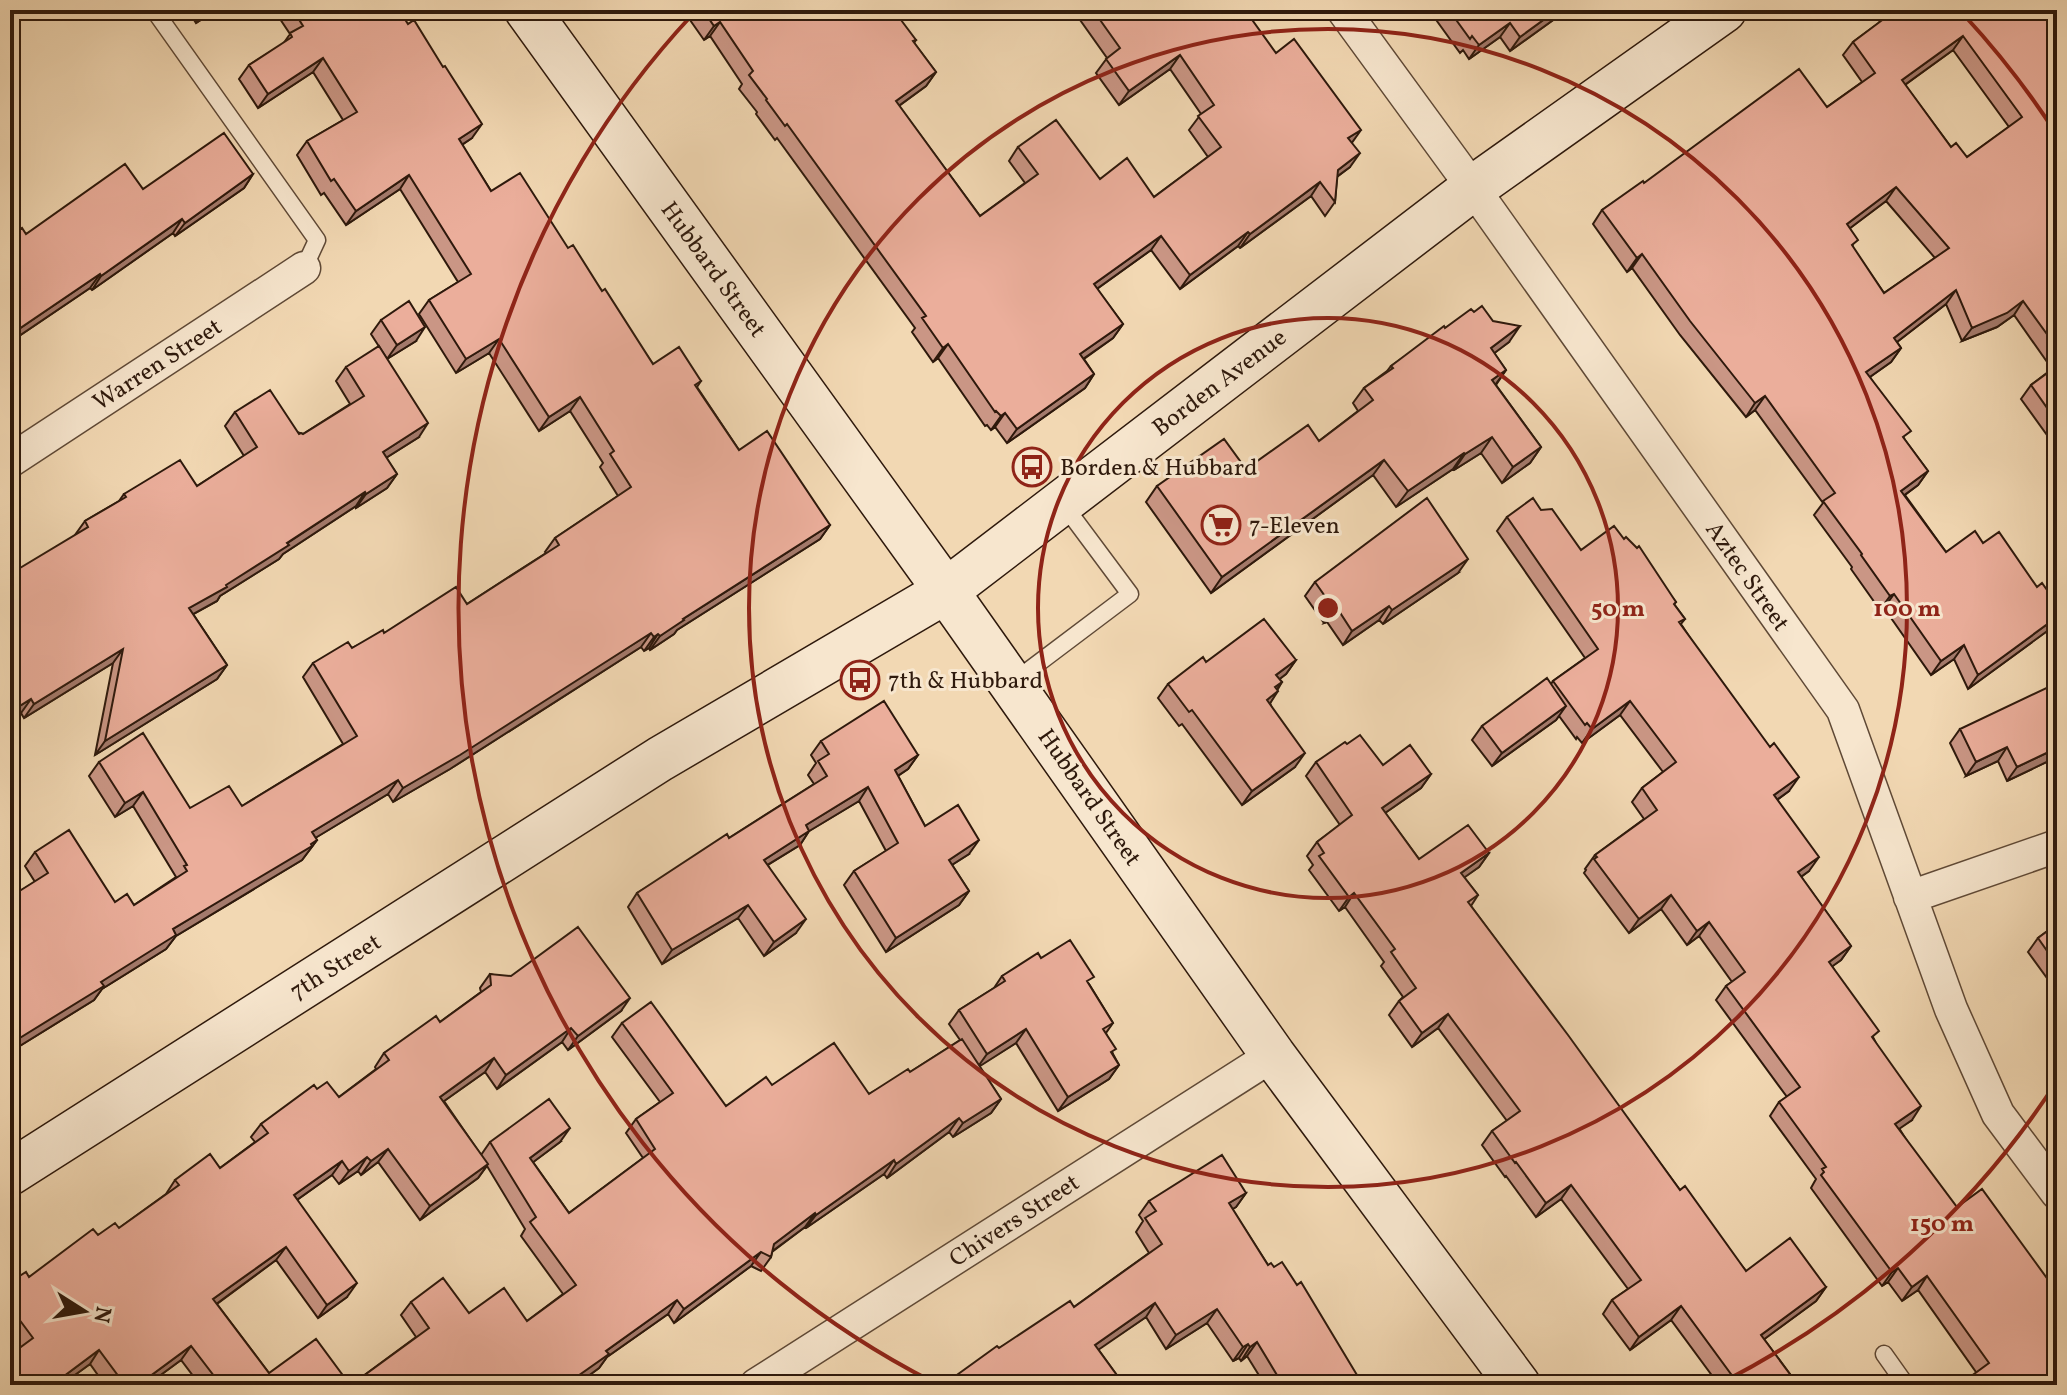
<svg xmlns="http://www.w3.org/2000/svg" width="2067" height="1395" viewBox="0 0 2067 1395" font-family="Vollkorn,serif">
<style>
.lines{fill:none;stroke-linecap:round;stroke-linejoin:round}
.lane-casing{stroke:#5f4936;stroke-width:19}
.street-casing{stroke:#5f4936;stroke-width:35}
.secondary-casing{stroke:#2e190c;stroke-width:47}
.lane{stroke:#f7e6ce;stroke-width:16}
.street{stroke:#f7e6ce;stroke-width:32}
.secondary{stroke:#f7e6ce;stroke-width:44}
.wall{fill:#ca9685;stroke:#2e190c;stroke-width:2;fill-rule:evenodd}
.shaded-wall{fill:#a47a6c;stroke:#2e190c;stroke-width:2}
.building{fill:#ebae9b;stroke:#2e190c;stroke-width:2;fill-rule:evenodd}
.ring{fill:none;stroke:#8f2418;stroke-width:4}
.labels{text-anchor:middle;stroke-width:6;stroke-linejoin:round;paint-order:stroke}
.street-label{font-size:24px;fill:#2e190c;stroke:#f7e6ce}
.poi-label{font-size:24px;fill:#2e190c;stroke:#f7e6ce;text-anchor:start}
.centre{fill:#8f2418;stroke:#f7e6ce;stroke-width:4}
.ring-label{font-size:24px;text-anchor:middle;font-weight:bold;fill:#8f2418;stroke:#f7e6ce;stroke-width:6;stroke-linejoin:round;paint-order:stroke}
</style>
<rect width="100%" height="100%" fill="#f2d8b3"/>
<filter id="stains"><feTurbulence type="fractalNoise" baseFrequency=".0025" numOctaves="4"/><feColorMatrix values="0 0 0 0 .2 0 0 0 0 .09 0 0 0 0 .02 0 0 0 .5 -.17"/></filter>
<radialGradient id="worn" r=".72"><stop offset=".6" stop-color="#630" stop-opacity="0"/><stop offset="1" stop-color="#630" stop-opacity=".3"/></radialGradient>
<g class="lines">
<g class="lane-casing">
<path id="lane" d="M154,10L317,240L304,268
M1012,683L1130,594L1063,504
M1884,1354L1906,1385"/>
</g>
<g class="street-casing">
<path id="street" d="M1343,10L1473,188L1843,710L1951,1009L1998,1114L2057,1193
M10,461L304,268
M1910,897L2057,846
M756,1385L1273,1055"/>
</g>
<g class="secondary-casing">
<path id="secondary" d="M527,10L946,591L1273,1055L1518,1385
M10,1173L660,759L946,591L1473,188L1724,10"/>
</g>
<use href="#lane" class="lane"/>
<use href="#street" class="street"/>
<use href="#secondary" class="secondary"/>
</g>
<path class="wall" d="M188,10H216L196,23Z
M274,10H399L472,138L462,145L491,191L568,248L602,291L653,364L701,381L697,387L739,450L830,525L820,539L677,630L674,634L650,650L649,648L644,651L641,647L450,769L393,802L388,794L315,838L317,840L302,860L176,936L166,949L102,989L94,1000L10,1052V897L35,882L25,866L35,852L115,902L134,905L176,877L133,806L115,817L89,776L99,762L190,808L242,806L343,744L303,677L313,663L352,648L384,633L467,604L546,553L545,552L555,538L618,496L600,467L603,463L570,411L539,431L489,353L456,373L419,314L429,300L458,282L400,189L346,225L324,193L321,195L297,155L307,141L343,120L313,72L258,108L239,79L249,65L283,44L290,34Z
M683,10H877L884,19L916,40L914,43L936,72L926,86L899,106L980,216L1025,183L1009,161L1018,147L1100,179L1154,197L1208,157L1189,130L1201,114L1170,69L1119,105L1096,73L1107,58L1073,10H1203L1208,18L1276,53L1352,143L1350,167L1337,177L1335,202L1325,216L1311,196L1240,248L1238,246L1180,289L1151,250L1097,289L1123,324L1113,338L1084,359L1094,374L1085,388L1007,443L995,427L991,430L987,425L985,426L938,358L933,362L912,332L915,328L777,138L775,140L756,114L757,112L739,89L742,84L710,36L704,40Z
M1429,10H1567L1510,51L1500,37L1469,59L1463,50L1460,53Z
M1884,10H2043L2057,29V449L2021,399L2031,385L2052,369L2014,315L1997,327L1962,341L1946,304L1897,342L1901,348L1891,362L1870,377L1905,440L1928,471L1918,485L1905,495L1946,552L1983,543L2057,604V622L2054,626L1968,689L1954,659L1931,675L1884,608L1880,610L1851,569L1852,567L1814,515L1823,503L1755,410L1746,417L1680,335L1632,268L1627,272L1593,224L1602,210L1644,183L1827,107L1862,82L1843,55L1853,42L1880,22L1878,19ZM1953,50L2009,127L1967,157L1951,147L1905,85ZM1886,201L1935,258L1884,293L1853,248L1850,228Z
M253,174L244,188L175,236L173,233L92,290L90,288L10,342V236L26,234L143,189Z
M1474,312L1509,342L1494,353L1506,370L1496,385L1541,447L1530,463L1502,483L1481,453L1454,470L1453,469L1396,507L1373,475L1211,593L1146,502L1157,486L1246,469L1319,441L1358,411L1353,403L1364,388L1387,371L1391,366L1445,328Z
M381,320L416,341L387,359L371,334Z
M346,367L419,437L386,458L397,474L387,488L356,508V506L283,554L279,559L220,596L217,601L193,614L227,665L217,679L95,755L113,663L24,718L21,713L75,535L85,521L119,501L124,494L197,486L244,456L225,426L235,412L303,434L350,404L336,381Z
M1541,510L1581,550L1624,539L1676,602L1674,604L1685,619L1681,624L1789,791L1777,800L1809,871L1801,877L1851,946L1841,960L1832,966L1874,1039L1912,1120L1899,1128L2057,1385L1976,1372L1918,1290L1902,1301L1888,1282L1882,1286L1811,1188L1816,1179L1770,1116L1779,1102L1787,1097L1716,1000L1726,986L1732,982L1699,936L1687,945L1661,909L1629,933L1584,873L1586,870L1585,869L1595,855L1644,819L1632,802L1642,788L1663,772L1620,715L1582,743L1577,737L1576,739L1559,716L1556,720L1492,766L1472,740L1482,726L1551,684L1553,681L1585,658L1497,531L1507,517Z
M1458,573L1383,624L1379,620L1343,645L1327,622L1324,623L1305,596L1315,582Z
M1296,660L1286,674L1279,679L1282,682L1270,703L1295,767L1242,805L1182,724L1179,726L1158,698L1168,684L1206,662Z
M1960,729L2057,757L2007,781L1998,761L1966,776L1950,743Z
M821,741L918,755L908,769L898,776L925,826L969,854L952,865L969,891L959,905L886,952L844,885L854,871L886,851L859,801L809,831L800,845L768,865L796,933L764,956L738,918L662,964L628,907L637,893L729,838L814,784L808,775L816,763L811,755Z
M1347,744L1383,765L1431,774L1421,788L1385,813L1419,859L1489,853L1479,867L1464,877L1478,895L1471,906L1680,1190L1746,1271L1826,1287L1816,1301L1764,1339L1798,1385H1719L1671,1320L1630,1350L1603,1314L1612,1300L1628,1289L1561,1199L1536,1217L1506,1176L1505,1177L1482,1145L1492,1131L1507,1121L1438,1028L1412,1047L1389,1015L1399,1001L1403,997L1381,966L1384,962L1345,907L1339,911L1309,870L1313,865L1307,856L1317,842L1340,825L1306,776L1316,762Z
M2057,924V982L2052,985L2028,952L2038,938Z
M1041,958L1089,984L1113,1023L1106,1033L1113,1054L1119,1065L1109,1079L1058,1111L1016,1043L979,1066L1001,1099L991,1113L953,1137L949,1132L887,1178L884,1174L806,1228L805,1227L772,1252L771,1257L761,1271L751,1266L674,1323L668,1314L607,1357L599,1368L576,1385H351L416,1337L401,1315L411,1302L469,1313L527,1321L563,1294L521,1236L525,1229L487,1166L478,1178L420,1220L378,1162L361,1175L358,1171L339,1184L332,1175L297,1200L347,1297L318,1318L276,1260L217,1304L269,1373L350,1385H200L181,1360L147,1385H105L90,1364L61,1385H10V1355L20,1348L10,1334V1275L29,1277L98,1235L119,1228L166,1194L175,1180L220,1168L255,1142L251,1137L261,1124L317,1089L339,1097L376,1069L375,1067L384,1053L440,1022L481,992L480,988L490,974L621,1011L568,1050L562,1042L497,1089L485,1072L444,1101L481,1155L490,1142H560L533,1162L569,1213L643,1158L626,1133L636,1119L660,1102L612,1037L622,1023L726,1106L772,1085L869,1094L910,1072L960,1040L949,1024L959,1010L994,988L1002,976Z
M1246,1193L1236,1207L1232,1209L1268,1265L1363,1385H1265L1247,1356L1241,1361L1239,1358L1233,1361L1207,1323L1166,1349L1146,1317L1098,1349L1124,1385H943L999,1348L1074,1307L1149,1253L1136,1232L1143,1221L1139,1215L1149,1201Z"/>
<path class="shaded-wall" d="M205,10H216L196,23Z
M1557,10H1567L1510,51L1520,37Z
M720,22L710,36L704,40L714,26Z
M1510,23L1500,37L1469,59L1479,45Z
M1963,36L1953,50L1892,94L1902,80Z
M1180,55L1170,69L1119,105L1129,91Z
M323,58L313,72L258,108L268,94Z
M936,72L926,86L886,115L896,101Z
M482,124L472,138L449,153L459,139Z
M1361,130L1351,144L1348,138Z
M1360,153L1350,167L1328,183L1338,170Z
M253,174L244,188L175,236L185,223Z
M409,175L400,189L346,225L356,211Z
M1320,182L1311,196L1240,248L1250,234Z
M1896,187L1886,201L1837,238L1847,224Z
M182,219L173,233L92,290L101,276Z
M1248,232L1238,246L1180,289L1190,275Z
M1161,236L1151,250L1084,298L1094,284Z
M1642,254L1632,268L1627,272L1637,258Z
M100,274L90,288L10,342V335Z
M1956,290L1946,304L1884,352L1894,338Z
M2023,301L2014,315L1997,327L1962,341L1972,328Z
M1123,324L1113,338L1070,368L1080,354Z
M1520,326L1509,342L1480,364L1491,348Z
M425,327L416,341L387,359L397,345Z
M499,339L489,353L456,373L466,359Z
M948,344L938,358L933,362L943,348Z
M1901,348L1891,362L1857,386L1866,372Z
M1506,370L1495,385L1492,380Z
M1094,374L1085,388L1007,443L1017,429Z
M1765,396L1755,410L1746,417L1755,403Z
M580,397L570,411L539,431L549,417Z
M1005,413L995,427L991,430L1001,416Z
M428,423L419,437L373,466L383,452Z
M1492,437L1481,453L1454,470L1465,454Z
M1541,447L1530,463L1502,483L1513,467Z
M1464,453L1453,469L1396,507L1408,491Z
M1384,460L1373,475L1211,593L1222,577Z
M1928,471L1918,485L1892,504L1901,491Z
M397,474L387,488L356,508L366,494Z
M365,492L356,506L283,554L279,559L220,596L217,601L179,622L189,608Z
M830,525L820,539L677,630L674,634L650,650L660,636L683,619Z
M1468,559L1458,573L1383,624L1392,610Z
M1894,594L1884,608L1880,610L1890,596Z
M1389,606L1379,620L1343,645L1352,631Z
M1337,608L1327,622L1324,623L1334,609Z
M2057,617V622L2054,626L1968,689L1978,675Z
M651,633L641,647L450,769L393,802L403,788Z
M658,634L649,648L644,651L654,637Z
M1964,645L1954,659L1931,675L1941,661Z
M123,649L113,663L24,718L34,704Z
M1296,660L1286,674L1267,689L1276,675Z
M227,665L217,679L95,755L105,741Z
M1282,682L1272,696L1278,691L1269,705L1257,713L1275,687Z
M31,699L21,713L10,720V712Z
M1630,701L1620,715L1582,743L1592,729Z
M1566,706L1556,720L1492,766L1502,753Z
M2007,747L1998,761L1966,776L1976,762Z
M2057,748V757L2007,781L2017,767Z
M1305,753L1295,767L1242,805L1252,791Z
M918,755L908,769L885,784L895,770Z
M1431,774L1421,788L1372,822L1382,808Z
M1799,777L1789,791L1764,809L1774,795Z
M398,780L388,794L302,846L312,832Z
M868,787L859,801L796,839L806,825Z
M143,792L133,806L115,817L125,803Z
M809,831L800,845L754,873L764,860Z
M317,840L302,860L176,936L166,949L102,989L94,1000L10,1052V1044L101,982L173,929Z
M979,840L969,854L939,873L949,860Z
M1489,853L1479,867L1451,887L1461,873Z
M1819,857L1809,871L1788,886L1798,872Z
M969,891L959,905L886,952L896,938Z
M1354,893L1345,907L1339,911L1349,897Z
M1671,895L1661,909L1629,933L1639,919Z
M748,905L738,918L662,964L672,950Z
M806,919L796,933L764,956L774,942Z
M1709,922L1699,936L1687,945L1697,931Z
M1851,946L1841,960L1819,976L1829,962Z
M630,998L621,1011L568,1050L578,1036Z
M1448,1014L1438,1028L1412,1047L1422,1033Z
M571,1028L562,1042L497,1089L506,1075Z
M1026,1029L1016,1043L977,1068L987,1054Z
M494,1058L485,1072L430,1111L440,1097Z
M1119,1065L1109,1079L1058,1111L1068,1097Z
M1001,1099L991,1113L953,1137L963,1123Z
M1921,1106L1912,1120L1886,1138L1895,1124Z
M959,1118L949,1132L887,1178L896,1164Z
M570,1128L560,1142L520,1172L530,1158Z
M388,1149L378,1162L361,1175L371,1161Z
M367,1157L358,1171L339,1184L349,1171Z
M894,1160L884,1174L806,1228L816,1215Z
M342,1161L332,1175L284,1209L294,1195Z
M488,1164L478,1178L420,1220L430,1206Z
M1571,1185L1561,1199L1536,1217L1546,1203Z
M1246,1193L1236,1207L1219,1217L1229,1203Z
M815,1213L805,1227L767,1255L774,1244Z
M286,1247L276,1260L204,1313L213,1299Z
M761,1252L751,1266L674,1323L684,1309Z
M1898,1268L1888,1282L1882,1286L1892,1272Z
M1927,1276L1918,1290L1902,1301L1912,1287Z
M357,1283L347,1297L318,1318L327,1305Z
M1826,1287L1816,1301L1751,1349L1761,1335Z
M677,1300L668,1314L607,1357L599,1368L576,1385H565L606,1351Z
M1155,1303L1146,1317L1085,1359L1095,1345Z
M1681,1306L1671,1320L1630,1350L1639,1337Z
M1217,1309L1207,1323L1166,1349L1176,1335Z
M1257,1342L1247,1356L1241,1361L1250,1347Z
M1248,1344L1239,1358L1233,1361L1243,1347Z
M191,1346L181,1360L147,1385H138Z
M99,1350L90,1364L61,1385H52Z"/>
<path class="building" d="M293,10H399L408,24L414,20L443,67L445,66L482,124L459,139L491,191L520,173L568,248L573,245L602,291L605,289L653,364L679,347L701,381L695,385L739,450L767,431L830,525L683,619L684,620L660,636L658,634L654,637L651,633L460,755L403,788L398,780L312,832L317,840L311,844L312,846L173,929L176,935L101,982L104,986L10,1044V897L48,873L35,852L69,830L115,902L127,894L134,905L187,871L184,866L187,865L143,792L125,803L99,762L143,733L190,808L229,786L242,806L357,736L313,663L348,642L352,648L383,630L384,633L456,587L467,604L559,545L555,538L631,487L610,454L614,451L580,397L549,417L499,339L466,359L429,300L471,274L409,175L356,211L334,179L331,181L307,141L357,112L323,58L268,94L249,65L292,37L290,33L303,26Z
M703,10H877L884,19L895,12L916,40L913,41L936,72L896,101L980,216L1038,174L1018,147L1056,120L1100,179L1127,158L1154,197L1221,147L1198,116L1214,105L1180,55L1129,91L1106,59L1120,48L1093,10H1203L1208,18L1220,10H1245L1276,53L1294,39L1361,130L1348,138L1360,153L1338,170L1335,202L1320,182L1250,234L1248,232L1190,275L1161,236L1094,284L1123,324L1080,354L1094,374L1017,429L1005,413L1001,416L996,411L995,412L948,344L943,348L922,318L926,316L787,124L785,126L766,100L767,99L749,75L753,71L720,22L714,26Z
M1449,10H1557L1520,37L1510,23L1479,45L1472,36L1470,39Z
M1891,10H2043L2057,29V348L2023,301L2007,313L1972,328L1956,290L1894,338L1901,348L1866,372L1911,431L1903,437L1928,471L1901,491L1946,552L1975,531L1983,543L1999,532L2037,587L2042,583L2057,604V617L1978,675L1964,645L1941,661L1894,594L1890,596L1861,555L1862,554L1823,501L1835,493L1765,396L1755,403L1690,321L1642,254L1637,258L1602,210L1643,181L1644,183L1799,69L1827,107L1875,73L1853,42L1893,12ZM1963,36L2022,117L1967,157L1956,143L1951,147L1902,80ZM1896,187L1949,248L1884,293L1852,245L1858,240L1847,224Z
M224,133L253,174L185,223L182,219L101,276L100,274L10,335V236L22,228L26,234L125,164L143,189Z
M409,301L425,327L397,345L381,320Z
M1482,306L1493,321L1520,326L1491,348L1506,370L1492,380L1541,447L1513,467L1492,437L1465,454L1464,453L1408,491L1384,460L1222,577L1157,486L1224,439L1246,469L1308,425L1319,441L1373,400L1364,388L1393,368L1391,366L1444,326L1445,328L1471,309L1474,312Z
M379,346L428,423L383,452L397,474L366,494L365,492L287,543L289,545L226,585L227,587L189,608L227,665L105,741L123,649L34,704L31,699L10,712V574L88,527L85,521L126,497L124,494L180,460L197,486L257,447L235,412L270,390L299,434L301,433L303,434L364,396L346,367Z
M2057,366V422L2031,385Z
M1427,498L1468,559L1392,610L1389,606L1352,631L1337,608L1334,609L1315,582Z
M1533,498L1541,510L1552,509L1581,550L1614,526L1624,539L1626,537L1637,548L1639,546L1676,602L1674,604L1685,619L1679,622L1770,747L1774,743L1799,777L1774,795L1819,857L1798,872L1851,946L1829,962L1879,1031L1872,1037L1921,1106L1895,1124L1957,1207L1982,1189L2057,1292V1385H1959L1989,1363L1927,1276L1912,1287L1898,1268L1892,1272L1821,1175L1824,1172L1822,1169L1826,1167L1779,1102L1800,1087L1726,986L1745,972L1709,922L1697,931L1671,895L1639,919L1594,859L1597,857L1595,855L1657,810L1642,788L1676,762L1630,701L1592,729L1587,723L1585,725L1553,681L1598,649L1507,517Z
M1264,619L1296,660L1276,675L1282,682L1275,687L1278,691L1267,700L1305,753L1252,791L1192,710L1189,712L1168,684L1203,657L1206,662Z
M1547,678L1566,706L1502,753L1482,726Z
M2057,683V748L2017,767L2007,747L1976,762L1960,729Z
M884,701L918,755L895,770L925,826L958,805L979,840L949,860L969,891L896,938L854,871L898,843L868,787L806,825L809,831L764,860L806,919L774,942L748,905L672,950L637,893L727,834L729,838L827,776L818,761L829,754L821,741Z
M1360,735L1383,765L1410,745L1431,774L1382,808L1419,859L1468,825L1489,853L1461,873L1478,895L1468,902L1568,1035L1680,1190L1685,1186L1746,1271L1790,1238L1826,1287L1761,1335L1798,1385H1739L1681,1306L1639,1337L1612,1300L1641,1280L1571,1185L1546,1203L1516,1162L1515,1163L1492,1131L1520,1111L1448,1014L1422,1033L1399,1001L1416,988L1391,952L1395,949L1354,893L1349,897L1319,856L1324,853L1317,842L1352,815L1316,762L1345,742L1347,744Z
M2057,924V965L2038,938Z
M578,927L630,998L578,1036L571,1028L506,1075L494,1058L440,1097L488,1164L430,1206L388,1149L371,1161L367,1157L349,1171L342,1161L294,1195L357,1283L327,1305L286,1247L213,1299L269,1373L316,1339L350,1385H221L191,1346L138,1385H125L99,1350L52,1385H26L10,1363V1355L33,1338L10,1307V1275L18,1277L26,1272L29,1277L93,1229L98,1235L115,1223L119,1228L179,1185L175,1180L210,1154L220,1168L268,1133L261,1124L314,1085L317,1089L327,1082L339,1097L389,1060L384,1053L436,1016L440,1022L491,985L490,974L511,976Z
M1070,940L1094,977L1087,981L1113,1023L1103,1029L1116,1049L1111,1052L1119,1065L1068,1097L1026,1029L987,1054L959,1010L1005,981L1002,976L1038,953L1041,958Z
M651,1002L726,1106L766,1077L772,1085L834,1043L869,1094L908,1069L910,1072L962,1039L1001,1099L963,1123L959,1118L896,1164L894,1160L816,1215L815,1213L774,1244L771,1257L761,1252L684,1309L677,1300L606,1351L609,1354L565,1385H351L429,1328L411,1302L443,1278L469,1313L504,1288L527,1321L576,1285L530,1222L536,1217L490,1142L549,1099L570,1128L530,1158L569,1213L655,1149L636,1119L673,1093L622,1023Z
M1222,1155L1246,1193L1229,1203L1268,1265L1271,1263L1274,1267L1282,1262L1297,1285L1301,1282L1363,1385H1283L1257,1342L1250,1347L1248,1344L1243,1347L1217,1309L1176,1335L1155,1303L1095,1345L1124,1385H1040L1037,1382L1033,1385H943L997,1346L999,1348L1070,1301L1074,1307L1162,1244L1145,1218L1156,1211L1149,1201Z"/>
<g class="ring">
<circle cx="1328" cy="608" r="290"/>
<circle cx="1328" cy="608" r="579"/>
<path d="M2057 1081A869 869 0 0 1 1723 1382M933 1382A869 869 0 0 1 692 15M1964 15A869 869 0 0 1 2057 135"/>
</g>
<defs>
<g id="bus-ring" transform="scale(2)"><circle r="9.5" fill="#f7e6ce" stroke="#8f2418" stroke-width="1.5"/><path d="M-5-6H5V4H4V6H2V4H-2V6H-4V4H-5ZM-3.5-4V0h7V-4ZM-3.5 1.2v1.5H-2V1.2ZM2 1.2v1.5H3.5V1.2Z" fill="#8f2418"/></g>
<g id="supermarket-ring" transform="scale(2)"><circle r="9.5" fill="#f7e6ce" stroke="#8f2418" stroke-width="1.5"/><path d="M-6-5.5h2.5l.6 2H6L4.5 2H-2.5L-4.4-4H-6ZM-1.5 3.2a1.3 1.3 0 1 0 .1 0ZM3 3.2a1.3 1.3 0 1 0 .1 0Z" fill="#8f2418"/></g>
</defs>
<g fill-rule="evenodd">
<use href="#bus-ring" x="1032" y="467"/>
<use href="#supermarket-ring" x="1221" y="525"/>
<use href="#bus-ring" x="860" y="680"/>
</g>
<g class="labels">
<g class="street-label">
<text transform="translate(714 269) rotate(54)" y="8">Hubbard Street</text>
<text transform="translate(157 364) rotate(-33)" y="8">Warren Street</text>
<text transform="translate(1219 382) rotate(-37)" y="8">Borden Avenue</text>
<text transform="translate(1748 576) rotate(55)" y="8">Aztec Street</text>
<text transform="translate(1090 797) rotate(55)" y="8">Hubbard Street</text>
<text transform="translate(335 966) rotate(-32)" y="8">7th Street</text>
<text transform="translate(1014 1220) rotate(-33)" y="8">Chivers Street</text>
</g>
<g class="poi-label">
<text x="1060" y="475">Borden &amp; Hubbard</text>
<text x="1249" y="533">7-Eleven</text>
<text x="888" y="688">7th &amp; Hubbard</text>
</g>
</g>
<circle cx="1328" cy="608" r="12" class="centre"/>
<g class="ring-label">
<text x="1618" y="616">50 m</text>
<text x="1907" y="616">100 m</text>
<text x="1942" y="1231">150 m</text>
</g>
<rect width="2067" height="1395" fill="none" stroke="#f2d8b3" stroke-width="40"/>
<rect x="12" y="12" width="2043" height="1371" fill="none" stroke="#2e190c" stroke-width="4"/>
<rect x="20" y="20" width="2027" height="1355" fill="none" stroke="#2e190c" stroke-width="2"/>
<g transform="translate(84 1311) rotate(101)" stroke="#f7e6ce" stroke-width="6" paint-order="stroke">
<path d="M0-6L14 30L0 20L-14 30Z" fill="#2e190c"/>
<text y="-12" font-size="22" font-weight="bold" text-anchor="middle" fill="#2e190c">N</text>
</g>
<rect width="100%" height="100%" filter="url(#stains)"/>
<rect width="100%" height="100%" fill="url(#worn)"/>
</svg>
